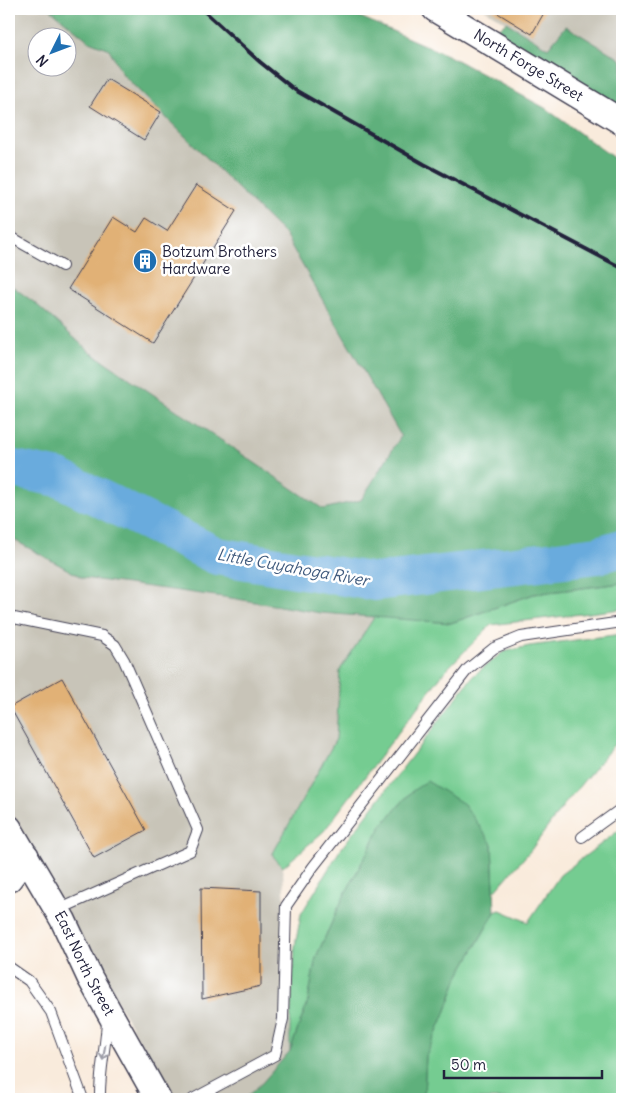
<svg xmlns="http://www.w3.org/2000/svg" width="631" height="1108" viewBox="0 0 631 1108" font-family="Delius,sans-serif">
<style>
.industrial{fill:#c8c4b8;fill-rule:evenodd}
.green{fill:#74cc91;stroke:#4b7766}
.forest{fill:#5fb07b;stroke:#40695b}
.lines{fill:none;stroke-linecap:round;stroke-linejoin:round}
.river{stroke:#69abdd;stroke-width:38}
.building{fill:#e1b176}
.service-casing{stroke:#424053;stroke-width:12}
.tertiary-casing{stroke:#424053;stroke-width:28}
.service{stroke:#fff;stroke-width:10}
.tertiary{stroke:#fff;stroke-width:25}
.rail{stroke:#22223b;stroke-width:4}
.oneway{stroke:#9c9ca7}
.labels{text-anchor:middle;stroke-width:5;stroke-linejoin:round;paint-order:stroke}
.street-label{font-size:15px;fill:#22223b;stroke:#fff}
.poi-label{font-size:15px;fill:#22223b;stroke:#fff;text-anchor:start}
.water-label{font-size:16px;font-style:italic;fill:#3e597c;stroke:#fff}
</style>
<rect width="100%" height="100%" fill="#fff"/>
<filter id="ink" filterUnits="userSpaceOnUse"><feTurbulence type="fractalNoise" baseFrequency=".02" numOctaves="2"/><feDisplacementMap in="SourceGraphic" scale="10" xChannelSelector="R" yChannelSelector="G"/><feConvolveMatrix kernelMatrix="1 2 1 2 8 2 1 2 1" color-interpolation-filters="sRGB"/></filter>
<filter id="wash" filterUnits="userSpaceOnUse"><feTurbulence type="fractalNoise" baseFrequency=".0096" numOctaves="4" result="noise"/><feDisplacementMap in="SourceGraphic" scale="20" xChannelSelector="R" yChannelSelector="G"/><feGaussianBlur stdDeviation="1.12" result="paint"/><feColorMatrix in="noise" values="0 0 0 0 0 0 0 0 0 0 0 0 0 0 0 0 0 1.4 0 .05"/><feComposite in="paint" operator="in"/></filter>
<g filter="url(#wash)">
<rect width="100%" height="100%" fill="#f9ebdc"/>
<path class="industrial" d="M9,9H50L89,41L109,49L123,75L285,235L401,436L361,500L323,509L89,351L35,303L9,284ZM38,38H68V68H38Z
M484,9H622V60L566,26L548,48Z
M9,540L231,598L321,613L375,616L344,664L336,739L272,855L283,867L290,1051L262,1083L244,1099H172L9,809Z"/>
<path class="green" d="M622,583V609L491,625L444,672L324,831L283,867L272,855L336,739L340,670L375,616L451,623L534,594Z
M622,634V735L563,806L531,850L494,892L492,844L411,792L382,825L344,896L316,957L308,1001L290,1051V1025L295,946L301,914L340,850L473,676L503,652L529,646Z
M622,828V1099H421L424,1094L426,1056L445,1013L458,977L495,912L500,910L528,922L560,875Z"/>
<path class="forest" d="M50,9H345L356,15L449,56L545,108L622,164V583L534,594L451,623L321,613L231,598L83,578L16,541L9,540V284L35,303L89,351L323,509L361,500L401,436L285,235L123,75L109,49L89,41Z
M506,22L548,48L566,26L622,60V115L495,31Z
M427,781L464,804L492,844L495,912L458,977L445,1013L426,1056L424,1095L421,1099H244L262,1083L290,1051L308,1001L316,957L344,896L382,825L411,792Z"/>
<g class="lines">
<path class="river" d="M9,468L59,478L217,556L375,582L598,555L622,548"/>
</g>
<g id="blocks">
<path class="building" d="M491,9H541L545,11L532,34Z
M107,79L161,112L144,140L90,106Z
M196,185L236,211L153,343L68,289L113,217L137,232L146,218L167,231Z
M62,678L146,830L94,858L10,707Z
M201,888L261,891V986L202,999Z"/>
</g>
</g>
<g filter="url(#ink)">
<use href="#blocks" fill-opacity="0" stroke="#424053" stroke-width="1"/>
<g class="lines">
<g class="service-casing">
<path id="service" d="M9,236L62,266
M9,617L102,636L115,645L124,660L198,830L190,851L58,910
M582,837L622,808
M9,967L29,981L51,1012L83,1099
M100,1099C99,1073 106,1047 107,1021
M193,1099L275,1055L283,1019L286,906L313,867L468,669L494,648L521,637L622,622"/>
</g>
<g class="tertiary-casing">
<g id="tertiary">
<path id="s1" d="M435,9L622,122"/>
<path id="s2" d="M9,828L63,920L90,978L158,1099"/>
<path d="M9,879L26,856"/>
</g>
</g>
<use href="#service" class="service"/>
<use href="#tertiary" class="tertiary"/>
<path class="rail" d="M202,9L260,62L295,90L424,164L622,268"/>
</g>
<defs><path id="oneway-shaft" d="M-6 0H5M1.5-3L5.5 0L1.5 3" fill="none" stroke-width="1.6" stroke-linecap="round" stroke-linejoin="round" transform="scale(1.25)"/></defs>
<use class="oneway" href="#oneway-shaft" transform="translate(104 1053) rotate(99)"/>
</g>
<defs>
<g id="building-disc" transform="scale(1.25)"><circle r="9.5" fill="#1f6fb2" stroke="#fff"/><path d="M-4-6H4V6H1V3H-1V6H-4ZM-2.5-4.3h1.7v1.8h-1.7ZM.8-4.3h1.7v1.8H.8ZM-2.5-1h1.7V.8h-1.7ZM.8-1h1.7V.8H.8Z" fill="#fff"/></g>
</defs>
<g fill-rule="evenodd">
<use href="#building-disc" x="145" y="261"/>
</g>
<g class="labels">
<g class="street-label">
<text dy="5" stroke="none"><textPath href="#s1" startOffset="109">North Forge Street</textPath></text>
<text dy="5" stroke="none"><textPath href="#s2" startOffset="155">East North Street</textPath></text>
</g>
<g class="poi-label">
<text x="162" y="257">Botzum Brothers<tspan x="162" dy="17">Hardware</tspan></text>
</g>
<g class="water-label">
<text transform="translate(293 567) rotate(10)" y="6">Little Cuyahoga River</text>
</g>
</g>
<rect width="631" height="1108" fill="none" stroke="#fff" stroke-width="30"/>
<g transform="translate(52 52) rotate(228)"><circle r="24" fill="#ffffff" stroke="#a7a7b1"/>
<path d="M0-4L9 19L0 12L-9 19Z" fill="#1f6fb2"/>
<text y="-8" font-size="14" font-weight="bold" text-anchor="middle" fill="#22223b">N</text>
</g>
<path d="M444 1070v8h158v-8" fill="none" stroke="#22223b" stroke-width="2.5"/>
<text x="451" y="1070" font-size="15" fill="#22223b" stroke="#ffffff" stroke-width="4" paint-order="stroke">50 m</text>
</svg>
